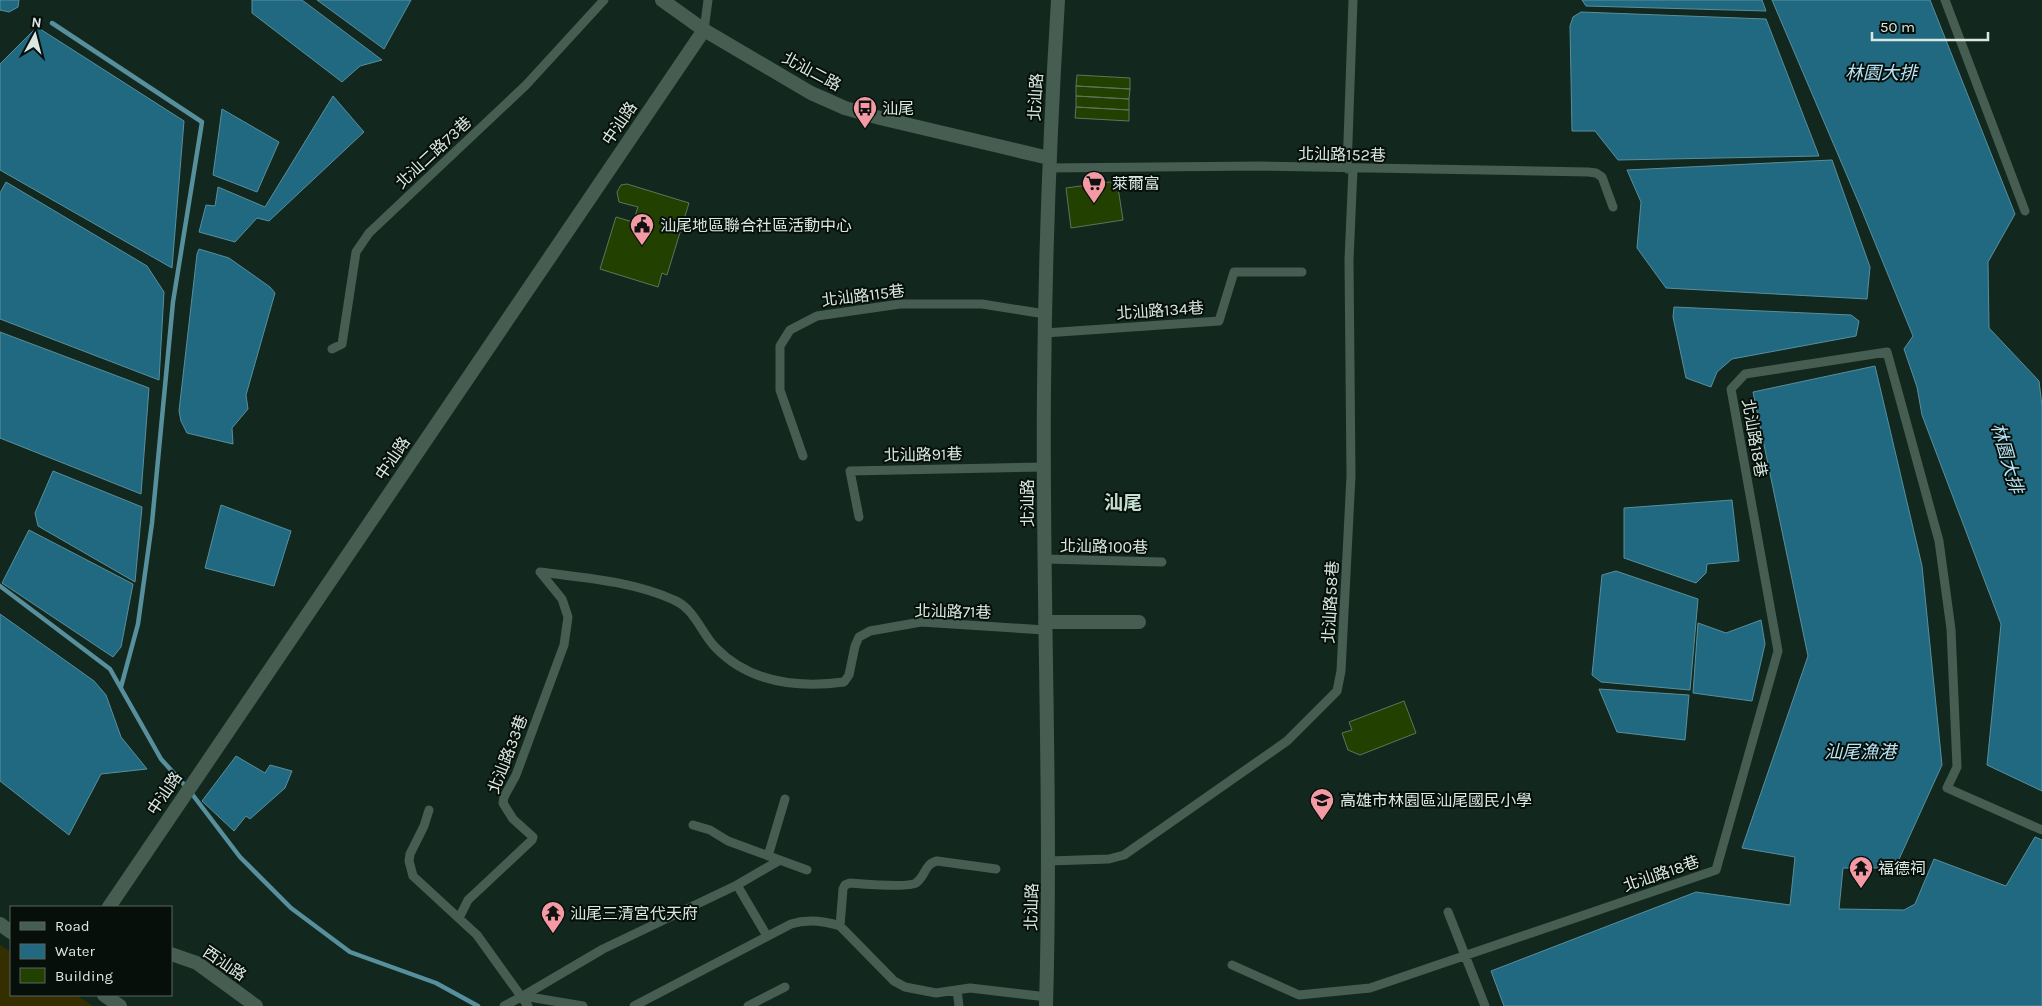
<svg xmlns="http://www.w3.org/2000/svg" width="2042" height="1006" viewBox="0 0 2042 1006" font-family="Karla,'Noto Sans TC',sans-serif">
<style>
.green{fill:#352f00}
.water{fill:#216980;stroke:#588f9d}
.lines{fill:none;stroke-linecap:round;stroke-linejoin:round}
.stream{stroke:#588f9d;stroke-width:4.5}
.building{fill:#224000;stroke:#64715c}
.service{stroke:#465d52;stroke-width:9}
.minor{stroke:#465d52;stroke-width:14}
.tertiary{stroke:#465d52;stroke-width:14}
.labels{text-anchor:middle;stroke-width:4;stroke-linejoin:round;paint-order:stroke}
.street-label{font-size:16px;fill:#dae8e1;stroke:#060f0a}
.poi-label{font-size:16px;fill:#dae8e1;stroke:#060f0a;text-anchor:start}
.water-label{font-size:18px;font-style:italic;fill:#b8e4f5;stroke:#060f0a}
.quarter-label{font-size:19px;font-weight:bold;fill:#c4dfd1;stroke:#060f0a}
</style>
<rect width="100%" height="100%" fill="#12281e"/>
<path class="green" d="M0,945L11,952V995H76L93,1006H0Z"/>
<path class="water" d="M0,0H19L18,7L9,12L0,10Z
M252,0H302L382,60L360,66L342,82L252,13Z
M317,0H411L384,49Z
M1582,0H1762L1766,11L1586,6Z
M1772,0H1930L2015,214L1988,262L1989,328L2039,381L2042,406V791L1987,765L2001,624L1922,415L1917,387L1904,349L1913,336L1860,206Z
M1581,12L1766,19L1819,156L1618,160L1595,131H1572L1570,26L1573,17Z
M37,27L184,121L172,268L0,170V64Z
M333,96L364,132L269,221L257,218L235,242L199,232L206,205L215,206L218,187L265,207Z
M222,109L279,142L257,192L213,175Z
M1832,160L1870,267L1867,299L1666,288L1637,248L1641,202L1627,170Z
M6,182L147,266L164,292L159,380L0,319V193Z
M199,249L229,258L270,287L275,293L246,395L248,409L232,428L233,444L187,433L181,421L179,411L197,254Z
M1674,307L1851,315L1859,321L1856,336L1732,359L1717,372L1711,387L1686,378L1673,317Z
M0,332L149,388L141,494L0,438Z
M1875,366L1922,566L1942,765L1895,868H1843L1839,909L1904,910L1915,904L1934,859L2006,886L2035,837L2042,840V1006H1504L1491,971L1696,892L1790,905L1795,857L1742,848L1808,656L1753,392Z
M53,471L142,507L135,582L38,526L35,513Z
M1732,500L1739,561L1707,564L1706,573L1696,583L1624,558V508Z
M221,505L291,531L274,586L205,568Z
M29,530L133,584L121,647L113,657L2,583Z
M1616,571L1698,599L1690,690L1601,682L1592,675L1602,575Z
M0,614L94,681L106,695L121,737L147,769L101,774L69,835L0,781Z
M1761,620L1765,644L1752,701L1693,693L1698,623L1726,633Z
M1599,689L1689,695L1685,740L1617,732Z
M236,756L265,773L270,765L292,771L285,788L250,819L246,816L234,831L202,801Z"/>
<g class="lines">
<path class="stream" d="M52,23L202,122L173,302L152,523L138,624L121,687
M0,586L110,669L161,759L189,790L240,857L291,908L350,952L436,983L478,1006"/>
</g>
<path class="building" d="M1077,75L1130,78V89L1076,86Z
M1076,86L1130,89L1129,99L1076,96Z
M1076,96L1129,99V110L1076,107Z
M1076,107L1129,110V121L1075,118Z
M1117,181L1123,220L1071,228L1066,188Z
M627,184L689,203L667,275L662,273L658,287L600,269L616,217L633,222L638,207L619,202L617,192L621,185Z
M1404,701L1416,733L1360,755L1348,750L1342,733L1352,730L1349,722Z"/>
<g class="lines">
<path class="service" d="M1945,0L2025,211
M704,30L708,0
M1048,168L1260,166L1588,172L1596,173L1602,177L1613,207
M1347,169L1353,0
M1045,333L1219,321L1234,272H1302
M332,349L342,344L356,252L369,233L526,85L604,0
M803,456L780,390V346L790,330L817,316L900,304H982L1045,314
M859,517L850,471L1044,467
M1045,559L1162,562
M540,572C584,578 633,581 674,600C695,609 701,633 716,648C750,683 798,688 844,682L849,675L855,646L859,637L870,631L921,622L1045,630
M429,810L424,826L410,854L409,861L413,876L477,935L528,1006
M693,825L710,830L728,841L807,870
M768,856L785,799
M1049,861L1109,859L1124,855L1287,741L1337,691L1341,671L1351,476L1349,260L1353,169
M737,885L767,936
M1448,912L1485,1006
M459,918L468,900L532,840L533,837L513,819L503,803L504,797L516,775L564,645L568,617L562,599L540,572
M840,926L843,889L845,885L850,883C863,884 908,888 916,883C926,876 924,864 937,861L996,869
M1232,965L1299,995L1370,988L1716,870L1778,651L1731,389L1745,374L1887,352L1939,541L1951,629L1957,767L1947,788L2042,830
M957,990L959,1006
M523,996L603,949L737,885L780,860
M504,1006L523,996L583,1006
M634,1006L791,924C807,919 824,921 840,926L894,981L905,987L936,993L970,988L1047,997
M748,1006L785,987"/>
<path class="minor" d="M1045,622H1139
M109,907L704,30
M0,924L11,932
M171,954L197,963L256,1006
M104,995L120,1006
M1046,1006C1052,800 1042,595 1044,389C1045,259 1050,130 1058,0"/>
<path class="tertiary" d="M662,0L704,30L811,93L845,108L880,118L1049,158"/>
</g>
<defs>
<g id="bus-pin" transform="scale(1.25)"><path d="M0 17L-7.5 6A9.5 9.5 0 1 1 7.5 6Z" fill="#f49aa5" stroke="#060f0a"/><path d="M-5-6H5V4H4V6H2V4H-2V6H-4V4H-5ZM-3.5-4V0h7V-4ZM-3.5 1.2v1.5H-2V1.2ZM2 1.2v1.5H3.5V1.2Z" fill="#111"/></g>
<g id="supermarket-pin" transform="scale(1.25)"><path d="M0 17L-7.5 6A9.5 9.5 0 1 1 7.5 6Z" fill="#f49aa5" stroke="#060f0a"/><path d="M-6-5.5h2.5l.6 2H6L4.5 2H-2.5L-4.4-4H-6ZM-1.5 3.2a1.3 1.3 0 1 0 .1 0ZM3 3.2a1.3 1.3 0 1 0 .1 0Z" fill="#111"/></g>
<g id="civic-pin" transform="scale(1.25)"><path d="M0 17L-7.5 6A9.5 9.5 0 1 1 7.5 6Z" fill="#f49aa5" stroke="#060f0a"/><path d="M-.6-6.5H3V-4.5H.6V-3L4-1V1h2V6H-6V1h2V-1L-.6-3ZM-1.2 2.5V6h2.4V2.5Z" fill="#111"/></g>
<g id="school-pin" transform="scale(1.25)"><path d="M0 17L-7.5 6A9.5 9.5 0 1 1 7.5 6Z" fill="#f49aa5" stroke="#060f0a"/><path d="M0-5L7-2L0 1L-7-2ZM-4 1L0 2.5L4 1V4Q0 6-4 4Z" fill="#111"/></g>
<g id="temple-pin" transform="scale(1.25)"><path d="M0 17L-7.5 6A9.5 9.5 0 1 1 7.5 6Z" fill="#f49aa5" stroke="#060f0a"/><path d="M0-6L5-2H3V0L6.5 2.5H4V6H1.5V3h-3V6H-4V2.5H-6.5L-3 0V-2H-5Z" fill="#111"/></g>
</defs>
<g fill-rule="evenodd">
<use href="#bus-pin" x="865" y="108"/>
<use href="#supermarket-pin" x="1094" y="183"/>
<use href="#civic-pin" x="642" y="225"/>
<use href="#school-pin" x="1322" y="800"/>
<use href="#temple-pin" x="1861" y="868"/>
<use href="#temple-pin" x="553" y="913"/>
</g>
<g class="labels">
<g class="street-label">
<text transform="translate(812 71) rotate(28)" y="6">北汕二路</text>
<text transform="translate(1035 97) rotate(-87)" y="6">北汕路</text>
<text transform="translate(619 123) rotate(-56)" y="6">中汕路</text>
<text transform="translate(433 152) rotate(-43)" y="6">北汕二路73巷</text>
<text transform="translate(1342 154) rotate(1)" y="6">北汕路152巷</text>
<text transform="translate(863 295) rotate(-7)" y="6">北汕路115巷</text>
<text transform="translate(1160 310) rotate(-4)" y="6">北汕路134巷</text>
<text transform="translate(1755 438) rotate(80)" y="6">北汕路18巷</text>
<text transform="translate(923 454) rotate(-1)" y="6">北汕路91巷</text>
<text transform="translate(392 458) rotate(-56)" y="6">中汕路</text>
<text transform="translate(1027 503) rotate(-90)" y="6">北汕路</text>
<text transform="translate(1104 546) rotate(1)" y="6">北汕路100巷</text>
<text transform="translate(1330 602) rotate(-87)" y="6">北汕路58巷</text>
<text transform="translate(953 611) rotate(1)" y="6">北汕路71巷</text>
<text transform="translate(507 754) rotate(-69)" y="6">北汕路33巷</text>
<text transform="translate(164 793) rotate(-56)" y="6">中汕路</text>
<text transform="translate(1661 873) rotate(-19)" y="6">北汕路18巷</text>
<text transform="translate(1031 907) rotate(-89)" y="6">北汕路</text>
<text transform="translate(225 963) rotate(34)" y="6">西汕路</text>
</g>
<g class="poi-label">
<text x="882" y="114">汕尾</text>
<text x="1112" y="189">萊爾富</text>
<text x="660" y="231">汕尾地區聯合社區活動中心</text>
<text x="1340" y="806">高雄市林園區汕尾國民小學</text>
<text x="1878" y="874">福德祠</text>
<text x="570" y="919">汕尾三清宮代天府</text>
</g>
<g class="water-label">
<text x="1881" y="79">林園大排</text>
<text transform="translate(2007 458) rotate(74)" y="6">林園大排</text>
<text x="1860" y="758">汕尾漁港</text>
</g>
<g class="quarter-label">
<text x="1123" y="509">汕尾</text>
</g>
</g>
<rect x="10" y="906" width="162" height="90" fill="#060f0a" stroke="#5b6660"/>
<rect x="20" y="922" width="25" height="8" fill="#465d52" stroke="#5b6660"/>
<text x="55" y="931" font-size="15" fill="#dae8e1">Road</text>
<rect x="20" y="944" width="25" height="15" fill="#216980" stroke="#5b6660"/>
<text x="55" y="956" font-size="15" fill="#dae8e1">Water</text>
<rect x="20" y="968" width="25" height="15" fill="#224000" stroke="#5b6660"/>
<text x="55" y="981" font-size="15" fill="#dae8e1">Building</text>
<g transform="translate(35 35) rotate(7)" stroke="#060f0a" stroke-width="4" paint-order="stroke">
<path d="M0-4L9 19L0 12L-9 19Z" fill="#dae8e1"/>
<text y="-8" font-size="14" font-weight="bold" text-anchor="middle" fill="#dae8e1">N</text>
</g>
<path d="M1872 32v8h116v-8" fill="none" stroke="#dae8e1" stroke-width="2.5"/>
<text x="1880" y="32" font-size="15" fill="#dae8e1" stroke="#060f0a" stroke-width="4" paint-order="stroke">50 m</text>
</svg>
